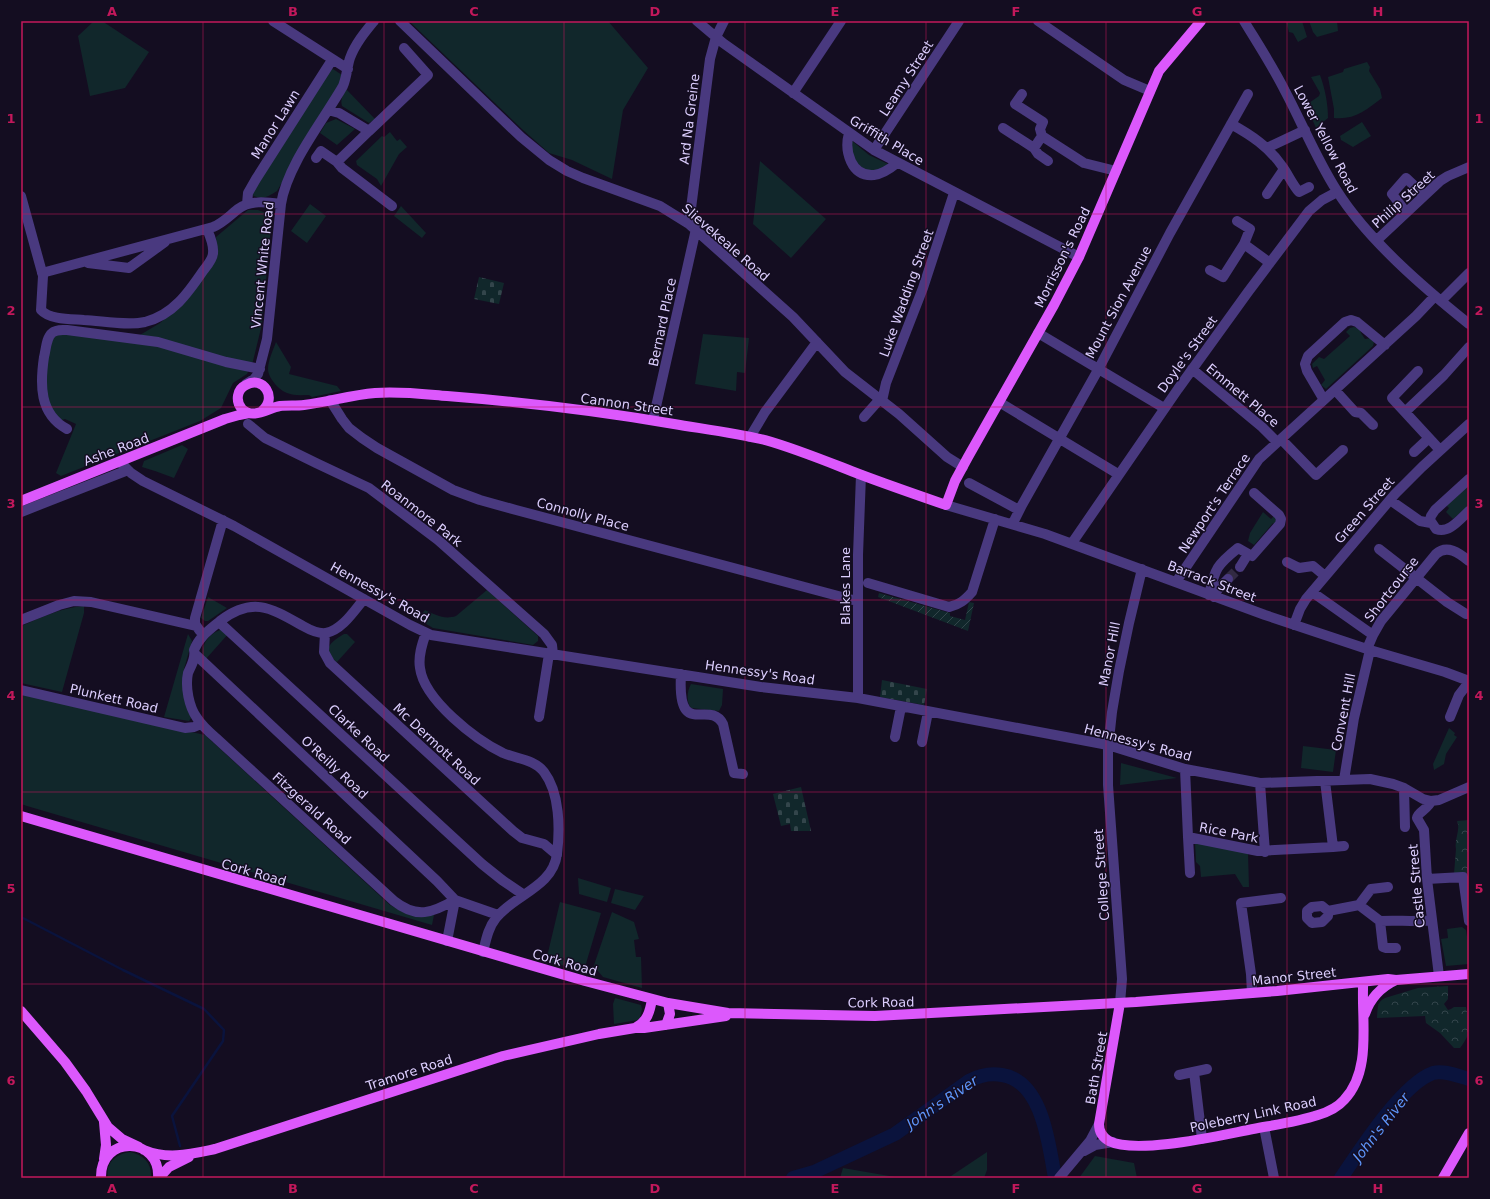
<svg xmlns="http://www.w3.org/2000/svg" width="1490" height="1199" viewBox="0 0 1490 1199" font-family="'DejaVu Sans',sans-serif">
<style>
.grass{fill:#11272b}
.cemetery{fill:url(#cemetery-stones)}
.park{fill:url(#park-crowns)}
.garden{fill:url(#garden-furrows)}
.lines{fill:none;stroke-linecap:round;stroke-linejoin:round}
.stream{stroke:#0a133d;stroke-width:2.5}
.river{stroke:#0a133d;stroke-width:14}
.minor-tunnel{stroke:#322a42;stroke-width:10;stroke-dasharray:10 5;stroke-linecap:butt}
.minor{stroke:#49397f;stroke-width:10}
.major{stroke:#dc58fc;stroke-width:10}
.grid{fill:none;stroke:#c2185b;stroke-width:1;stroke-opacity:0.55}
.labels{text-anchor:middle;stroke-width:3;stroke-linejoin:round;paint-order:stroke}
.street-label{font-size:13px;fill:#dccefe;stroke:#140d21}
.water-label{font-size:14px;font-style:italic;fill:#5e96fc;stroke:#140d21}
.neatline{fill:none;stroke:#c2185b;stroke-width:1.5}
.grid-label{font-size:13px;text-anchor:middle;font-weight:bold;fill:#c2185b}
</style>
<defs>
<pattern id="cemetery-stones" width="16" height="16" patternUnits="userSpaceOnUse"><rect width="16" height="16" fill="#11272b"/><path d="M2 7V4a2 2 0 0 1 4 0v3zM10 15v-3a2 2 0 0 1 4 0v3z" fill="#33454b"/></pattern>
<pattern id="park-crowns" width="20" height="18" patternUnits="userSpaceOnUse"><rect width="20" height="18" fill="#11272b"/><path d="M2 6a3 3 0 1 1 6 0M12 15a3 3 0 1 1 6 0" fill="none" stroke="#33454b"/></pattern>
<pattern id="garden-furrows" width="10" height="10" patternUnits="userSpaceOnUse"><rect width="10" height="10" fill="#11272b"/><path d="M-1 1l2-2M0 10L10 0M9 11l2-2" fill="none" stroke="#33454b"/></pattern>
</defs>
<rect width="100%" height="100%" fill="#140d21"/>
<path class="grass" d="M94,21H102L149,52L125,88L90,96L78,36Z
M409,21H608L648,68L623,110L612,179L572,160L549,153L523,130Z
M1286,21H1302L1307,37L1298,42L1293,33L1289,32Z
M1309,21H1337L1338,31L1317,37L1313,32Z
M1367,62L1370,67L1369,71L1380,89L1382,98C1366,110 1355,120 1334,118V109L1328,77L1343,72L1344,69Z
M333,69L342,75L341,81L328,103L277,191C269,196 262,201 252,195V189L329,71Z
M1320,75C1325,89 1328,103 1328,118L1316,128L1306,105L1319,96L1320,93L1311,77Z
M346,89L375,119L369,123L342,106C340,99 343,95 346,89Z
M336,119L355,129L337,145L320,133L326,123Z
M1362,122L1371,136L1353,147L1341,140L1340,136Z
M390,132L397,141L400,139L407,147L399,154L381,186L377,179L357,165L356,161L382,136L384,137Z
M851,140L869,155L890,165C878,172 857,174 852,157C851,152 851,145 851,140Z
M760,161L826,219L791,258L753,224Z
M310,204L326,216L307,243L291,231Z
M401,206L426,233L422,238L394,216Z
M248,210H258L272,215L262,324L253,361L247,374L233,383L221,408L200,421L61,476L56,473L76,424L65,419L59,421L47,402L42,376L53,338L60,333L130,341L160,323L192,294L217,256L216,237Z
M1354,327L1360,329L1361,333L1365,339L1371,338L1374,342L1373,346L1326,389L1321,385L1325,380L1317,366L1313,368L1312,364L1319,357L1324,359L1350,336L1346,332L1350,328Z
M703,334L749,338L745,373L737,372L736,391L695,384Z
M276,342L291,367L289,374L337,386L341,391L312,397L309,395C302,395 294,396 287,393C279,390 268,378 268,369C268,361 273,350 276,342Z
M182,445L188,449L174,478L155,471L142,467L144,461Z
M1469,483V506L1453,519L1446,512L1449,508L1446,505Z
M1263,512L1271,519L1275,515L1277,518L1275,525L1273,523L1254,545L1248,541L1250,533Z
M487,590L538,636V641L533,645L433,628L418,619L425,610C436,615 444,620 456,616Z
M208,597L227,608L208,621H205L201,618Z
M84,606V613L62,692L21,683V626C43,617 60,608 84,606Z
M220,630H224L229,633L205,660C198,648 208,634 220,630Z
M188,634L192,641L184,669L183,682L191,718L189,721L164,717Z
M344,634H347L355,642L337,662C319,650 332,641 344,634Z
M691,684L723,689L722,705L719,711L691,708C686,701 687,691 691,684Z
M21,694L205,735L390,905L407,914L434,915L432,925L27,806L21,804Z
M1449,728L1455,733L1454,735L1457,737L1446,754L1444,764L1434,770L1433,764Z
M1303,746L1336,750L1333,772L1301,768Z
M1121,763L1177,778L1120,785Z
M1195,842L1248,853L1249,887H1243L1235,874L1201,877L1200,866L1196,862Z
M578,878L611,888L607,902L579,894Z
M615,889L644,896L635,910L611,903Z
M560,902L601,913L585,967H582L580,970L546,961Z
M612,912L634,922L639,939L634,940L636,957H641L642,988L603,977L597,970L593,968Z
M1462,927L1466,930L1469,949V964L1446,966L1441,939L1448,938L1447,929Z
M615,998L641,1005L642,1009L640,1018L638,1020L614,1024L613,1004Z
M130,1152C144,1155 152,1163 151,1178H108C105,1163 116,1154 130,1152Z
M987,1152V1170L984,1178H948Z
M1095,1156L1134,1163L1137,1178H1079Z
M843,1168L901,1178H840Z"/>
<path class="cemetery" d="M479,277L504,283L499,304L474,299Z
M882,680L927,689L924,705L880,697Z
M801,787L811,831H791L790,824L781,826L773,794Z"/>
<path class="park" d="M1469,820V873L1454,874L1456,849C1454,839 1461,830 1457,821Z
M1448,986V999L1444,1004L1448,1010L1451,1009L1454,1007H1466C1470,1028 1473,1030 1460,1048H1454L1440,1033L1426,1023L1425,1016L1377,1018C1378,1010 1376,1002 1385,998L1418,988Z"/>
<path class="garden" d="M879,593L950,613V616L965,620L969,602L974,603L968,631L878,597Z"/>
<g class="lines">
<path class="stream" d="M21,917L123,970L204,1009L224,1030L223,1041L172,1116L180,1146"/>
<path class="river" d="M793,1178L814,1172L895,1134L969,1081C980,1075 990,1073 1002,1075C1043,1081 1049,1146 1055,1178
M1341,1178C1360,1150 1402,1084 1433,1073C1444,1070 1458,1076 1469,1079"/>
<path class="minor-tunnel" d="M1228,579L1240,567"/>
<path class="minor" d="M273,21L348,69
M400,21L521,137L549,160L567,171L583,178L660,206L689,224L793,317L845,372L899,414L947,457L963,467
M697,21L723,43L874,150L1079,257
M1038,21L1124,80L1150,91
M1244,21C1258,44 1273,67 1285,91C1303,125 1317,160 1337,191C1368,240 1424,288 1469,324
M793,93L841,21
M328,110L339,113L369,131L337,162L342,168L392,206
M1231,124C1251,135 1269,147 1282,166C1288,174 1292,184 1299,192L1309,187
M1003,128L1034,148L1042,136L1040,129L1043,122L1015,104L1022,94
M369,131L428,75L404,48
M849,133C844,151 851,177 874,175C883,174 891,168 897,163
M1042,136L1084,163L1116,171
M1034,148L1038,154L1048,161
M1267,148L1305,130
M874,150L959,21
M316,158L321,151L337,162
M1267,194L1284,169
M21,196L43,276L41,310C50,320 71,319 84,320C103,321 127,326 145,322C173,315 188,293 203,271C207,266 213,259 213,253C214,245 210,236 207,229
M247,204L248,193L256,179L332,60
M1406,212L1392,194L1406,178L1424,195
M689,224L710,59L716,37L724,21
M1377,240L1440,181L1448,176L1469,167
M1244,244L1270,263
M88,263L129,268L165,242
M1210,270L1223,277L1244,244L1250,229L1237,221
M42,273L213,227C223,223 229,216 238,209C250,200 266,202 281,204
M1441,301L1469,273
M1038,333L1164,408
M1192,369L1262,427L1277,442
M1418,371L1392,398L1440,450
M246,384L254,379L258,374L267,339L281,204C287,165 323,121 343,86C347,76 347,67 350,58C355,44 365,32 374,21
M1335,390L1355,412L1361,413L1373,425
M330,400L342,419L349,428L362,438L377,448L453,490L480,500L516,510L857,601
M1324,400L1307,371L1305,364L1308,356L1345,322L1351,320L1357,322L1385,345
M882,401L886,383L923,288L954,193
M999,402L1118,474
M1405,412L1444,375L1469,347
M864,417L880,399
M653,420L696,229
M248,424L265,438L316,463L369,488L438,540L544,634L552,645L553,654
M67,429C39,414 40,384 44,357C46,350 46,338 52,333C56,329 62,330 67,330L158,342L226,362L260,369
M750,437L765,412L817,342
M1281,439L1316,475L1343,450
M1414,452L1429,438
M120,462L131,473L143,481L234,526L410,625L431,635L761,687L858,698L1108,745L1185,769L1260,783L1370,779L1393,784L1404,788L1423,799L1431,801L1439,800L1469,787
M1469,479L1435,510L1431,516L1430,520L1436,529C1449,534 1460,519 1469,511
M969,483L1019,510
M1390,500L1420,521L1431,523
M946,505L1045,534L1265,615L1370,650L1445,672L1469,681
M21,512L128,470
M1013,523L1022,505L1098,370L1170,233L1248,94
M1072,543L1178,389L1248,292L1309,211L1322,200L1337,192
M1379,549L1447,602L1466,614
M1287,562L1299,568L1313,566L1325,576
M1240,567L1248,554
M1176,582L1259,459L1416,316L1435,296
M868,583L949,607C959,605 965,600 972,592L995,519
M1312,592L1373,635
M1209,595C1215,568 1217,565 1238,548L1252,556L1280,524L1281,519L1279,515L1254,493
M1214,597L1218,589L1228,579
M364,599C354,611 342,630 326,633C318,634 310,630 303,626C271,608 253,596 220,621C209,630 199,637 194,650C196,658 191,666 188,673C185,687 189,707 197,718C202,726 209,732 216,738L394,901C417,919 432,913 455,900L498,915
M21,620L59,605L74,601L91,602L196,626
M219,622L482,864L502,880L524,895
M1294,625L1300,609L1306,599L1395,494L1422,467L1469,424
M200,631L195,624V618L223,520
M325,633L324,652L330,663L513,831L522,838L544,844L557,855
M426,633C422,644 418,656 420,668C424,700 476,740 503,753C517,759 534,759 544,772C560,793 560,829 557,854C553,887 514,895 496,918C488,928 486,940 483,952
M1367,649L1373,635L1381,621L1436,554C1447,544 1459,553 1469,561
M196,655L437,881L455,900L447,941
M681,674C677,741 709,698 723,724L734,773L743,774
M21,690L185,728L194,727L201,724
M858,698V555L861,475
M539,717L549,654
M1450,717L1459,695L1469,682
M895,737L901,707
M922,742L928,712
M1185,769L1188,837L1258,851L1333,847L1325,781
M1344,780L1354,718L1370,650
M1260,783L1265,852
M1404,788L1405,827
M1431,801C1428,810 1418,811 1417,818L1424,830L1427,879L1439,976
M1188,837L1190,873
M1333,847L1344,846
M1427,879L1463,877L1469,921
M1359,905L1380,921L1383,947L1386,948H1396
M1328,911L1322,906L1312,907L1307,911V918L1312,923L1322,922L1328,916V911L1359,905L1371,889L1388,887
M1380,921C1398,920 1414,922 1432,920
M1252,993L1251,974L1241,903L1281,898
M1120,1003L1122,979L1108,785V749L1112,712L1119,671L1129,623L1142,569
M1194,1072L1202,1139
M1179,1075L1207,1069
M1264,1127L1274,1178
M1084,1151L1095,1145L1113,1142
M1059,1178L1090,1141L1099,1124"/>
<path class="major" d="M262,411C278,398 263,375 246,385C237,389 235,401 242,409C253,420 268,408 280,406C288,405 296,406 304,405C328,402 351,395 375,393C399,391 423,394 447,396C523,402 599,411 674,424C704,429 735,433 765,440C797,449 828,462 859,474C888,485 917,495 946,505L955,481L968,457L1054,305L1079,257L1159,71L1201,21
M21,501L225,419L239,415L249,413
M21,816L585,981L668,1003L728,1013L875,1016L1136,1002L1277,991L1388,979L1396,980L1469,974
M1120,1003L1099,1124C1099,1131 1102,1137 1109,1141C1137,1155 1221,1135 1253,1129C1274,1125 1297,1122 1318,1115C1328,1112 1337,1108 1344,1100C1371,1072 1362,1025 1363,989V986L1360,982
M21,1011L65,1062L86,1091L108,1127L122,1139L139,1147
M1365,1014C1370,999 1381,987 1396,980
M666,1025L670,1014L668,1003
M635,1028C647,1022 650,1012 652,999
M104,1122L106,1145L104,1159
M144,1150C168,1160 191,1154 215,1149L503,1056L599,1034L635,1028H644L726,1016
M101,1178C100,1134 161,1137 158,1178
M159,1178L169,1167L189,1157
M1443,1178L1469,1133"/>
</g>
<path class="grid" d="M203,21V1178M384,21V1178M564,21V1178M745,21V1178M926,21V1178M1106,21V1178M1287,21V1178M21,214H1469M21,407H1469M21,600H1469M21,792H1469M21,984H1469"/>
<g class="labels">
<g class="street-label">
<text transform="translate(906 78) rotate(-57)" y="5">Leamy Street</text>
<text transform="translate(689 119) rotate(-83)" y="5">Ard Na Greine</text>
<text transform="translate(275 124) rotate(-58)" y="5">Manor Lawn</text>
<text transform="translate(1326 139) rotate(62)" y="5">Lower Yellow Road</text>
<text transform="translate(887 140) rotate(31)" y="5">Griffith Place</text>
<text transform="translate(1403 199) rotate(-42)" y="5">Philip Street</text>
<text transform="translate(726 242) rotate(41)" y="5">Slievekeale Road</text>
<text transform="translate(1062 257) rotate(-64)" y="5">Morrisson's Road</text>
<text transform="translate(262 265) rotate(-84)" y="5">Vincent White Road</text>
<text transform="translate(906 293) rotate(-70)" y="5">Luke Wadding Street</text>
<text transform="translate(1118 302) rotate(-62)" y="5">Mount Sion Avenue</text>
<text transform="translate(662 322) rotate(-78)" y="5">Bernard Place</text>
<text transform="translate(1187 354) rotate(-54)" y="5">Doyle's Street</text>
<text transform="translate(1243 395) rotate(40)" y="5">Emmett Place</text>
<text transform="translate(627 404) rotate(8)" y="5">Cannon Street</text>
<text transform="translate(116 449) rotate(-21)" y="5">Ashe Road</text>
<text transform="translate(1214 503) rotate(-56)" y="5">Newport's Terrace</text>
<text transform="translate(1364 510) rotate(-49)" y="5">Green Street</text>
<text transform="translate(422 513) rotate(38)" y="5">Roanmore Park</text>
<text transform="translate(583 514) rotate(15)" y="5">Connolly Place</text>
<text transform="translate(1212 581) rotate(21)" y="5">Barrack Street</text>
<text transform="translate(845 586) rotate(-90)" y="5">Blakes Lane</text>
<text transform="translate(1391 589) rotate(-52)" y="5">Shortcourse</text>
<text transform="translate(380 592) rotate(29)" y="5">Hennessy's Road</text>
<text transform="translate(1109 654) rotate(-79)" y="5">Manor Hill</text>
<text transform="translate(760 672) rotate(8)" y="5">Hennessy's Road</text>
<text transform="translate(114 698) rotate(13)" y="5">Plunkett Road</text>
<text transform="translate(1343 712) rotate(-79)" y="5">Convent Hill</text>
<text transform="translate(359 733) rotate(43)" y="5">Clarke Road</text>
<text transform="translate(1138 742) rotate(15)" y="5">Hennessy's Road</text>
<text transform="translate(437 744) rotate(43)" y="5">Mc Dermott Road</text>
<text transform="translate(335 767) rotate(43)" y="5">O'Reilly Road</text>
<text transform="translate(312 808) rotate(42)" y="5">Fitzgerald Road</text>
<text transform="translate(1229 832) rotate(11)" y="5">Rice Park</text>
<text transform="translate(254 872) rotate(16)" y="5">Cork Road</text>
<text transform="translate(1101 875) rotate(-94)" y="5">College Street</text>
<text transform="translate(1416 886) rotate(-95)" y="5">Castle Street</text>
<text transform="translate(565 962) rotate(16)" y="5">Cork Road</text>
<text transform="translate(1294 976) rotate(-6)" y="5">Manor Street</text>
<text transform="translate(881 1002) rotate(-1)" y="5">Cork Road</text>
<text transform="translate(1096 1068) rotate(-80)" y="5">Bath Street</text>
<text transform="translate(409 1072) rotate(-18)" y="5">Tramore Road</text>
<text transform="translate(1253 1114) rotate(-12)" y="5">Poleberry Link Road</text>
</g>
<g class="water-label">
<text transform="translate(942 1102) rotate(-34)" y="5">John's River</text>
<text transform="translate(1381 1127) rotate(-52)" y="5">John's River</text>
</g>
</g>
<rect width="1490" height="1199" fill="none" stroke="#140d21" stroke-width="44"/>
<rect x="22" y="22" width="1446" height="1155" class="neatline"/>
<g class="grid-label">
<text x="112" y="16">A</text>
<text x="293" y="16">B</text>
<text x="474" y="16">C</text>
<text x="655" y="16">D</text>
<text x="835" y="16">E</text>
<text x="1016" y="16">F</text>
<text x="1197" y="16">G</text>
<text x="1378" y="16">H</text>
<text x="11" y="123">1</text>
<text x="1479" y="123">1</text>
<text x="11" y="315">2</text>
<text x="1479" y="315">2</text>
<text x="11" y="508">3</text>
<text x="1479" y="508">3</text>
<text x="11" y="700">4</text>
<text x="1479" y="700">4</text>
<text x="11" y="893">5</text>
<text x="1479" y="893">5</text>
<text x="11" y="1085">6</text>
<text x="1479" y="1085">6</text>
<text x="112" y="1193">A</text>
<text x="293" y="1193">B</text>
<text x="474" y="1193">C</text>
<text x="655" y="1193">D</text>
<text x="835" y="1193">E</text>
<text x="1016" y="1193">F</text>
<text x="1197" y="1193">G</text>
<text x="1378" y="1193">H</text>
</g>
</svg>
